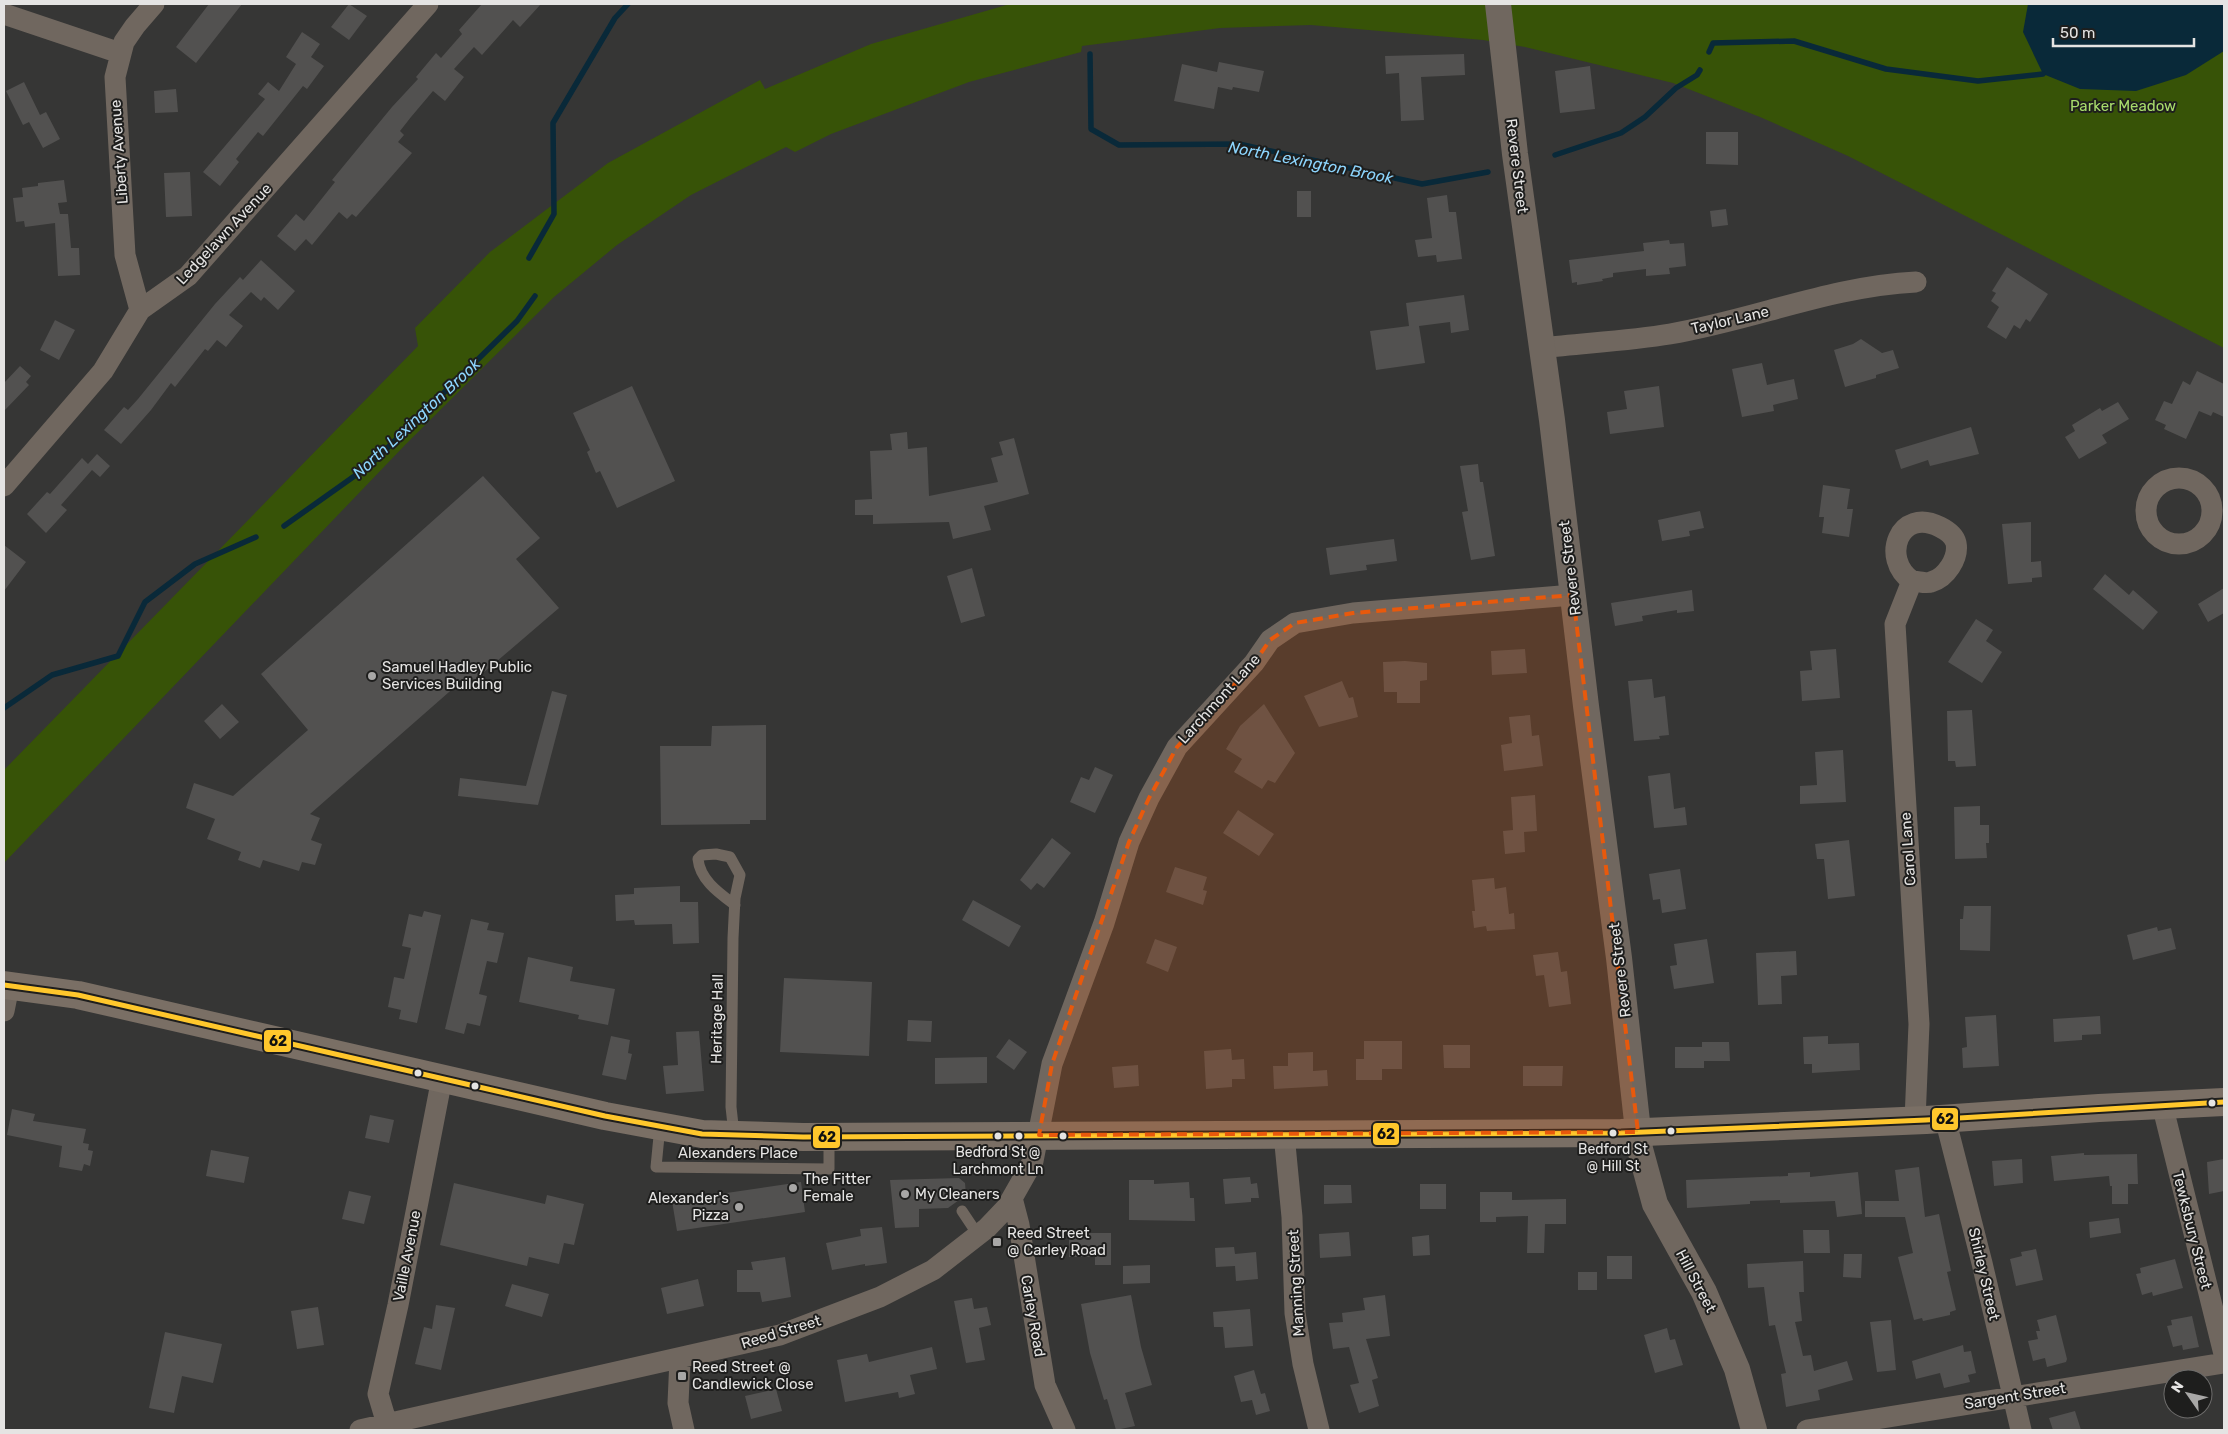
<svg xmlns="http://www.w3.org/2000/svg" width="2228" height="1434" viewBox="0 0 2228 1434" font-family="Rubik,sans-serif">
<style>
.green{fill:#375307}
.water{fill:#092939}
.lines{fill:none;stroke-linecap:round;stroke-linejoin:round}
.stream{stroke:#092939;stroke-width:5.5}
.building{fill:#525150}
.service{stroke:#70675f;stroke-width:11}
.minor{stroke:#70675f;stroke-width:21}
.tertiary{stroke:#70675f;stroke-width:26}
.primary{stroke:#7a6f65;stroke-width:28}
.bus-1-casing{stroke:#1e1e1d;stroke-width:9}
.bus-1{stroke:#ffc72c;stroke-width:5}
.marked{fill:#e8590c;fill-opacity:0.2;stroke:#e8590c;stroke-width:4;stroke-dasharray:10 6;stroke-linejoin:round}
.poi-dot{fill:#a8a7a6;stroke:#1e1e1d;stroke-width:2}
.bus-dot{fill:#e5e4e3;stroke:#1e1e1d;stroke-width:2}
.labels{text-anchor:middle;stroke-width:4;stroke-linejoin:round;paint-order:stroke}
.bus-label{font-size:14px;fill:#e5e4e3;stroke:#1e1e1d}
.park-label{font-size:15px;fill:#a8dc6c;stroke:#1e1e1d}
.street-label{font-size:15px;fill:#e5e4e3;stroke:#1e1e1d}
.poi-label{font-size:15px;fill:#e5e4e3;stroke:#1e1e1d;text-anchor:start}
.water-label{font-size:16px;font-style:italic;fill:#8cd4fc;stroke:#1e1e1d}
.line-badge{stroke:#1e1e1d;stroke-width:2}
.pale-badge-label{font-size:14px;text-anchor:middle;font-weight:bold;fill:#111}
</style>
<rect width="100%" height="100%" fill="#363635"/>
<path class="green" d="M1010,4H2224V348L1848,156L1760,117L1673,83L1525,47L1483,40L1311,25L1220,28L1082,46L1081,52L969,82L831,134L795,152L786,147L691,195L617,245L554,297L406,444L4,863V770L418,346L415,328L490,252L608,163L760,80L765,89L871,44Z"/>
<path class="water" d="M2028,4H2224V51L2186,75L2136,91L2080,89L2043,74L2023,32Z"/>
<g class="lines">
<path class="stream" d="M1709,52L1713,43L1794,41L1886,69L1978,81L2043,74
M1090,54L1091,129L1119,145L1239,144L1422,184L1488,172
M1555,155L1621,133L1645,117L1676,88L1697,75L1700,70
M529,258L554,214L553,123L615,18L628,4
M284,526L370,465L517,321L535,296
M4,708L52,675L118,656L145,602L195,564L256,537"/>
</g>
<path class="building" d="M209,4H242L196,63L176,47Z
M349,4L367,16L349,40L331,27Z
M482,4H541L520,27L513,20L482,55L474,47L454,69L464,77L445,101L433,91L411,117L400,131L404,135L398,142L412,153L356,217L352,214L347,219L339,212L312,245L306,239L295,251L277,236L296,214L304,221L335,182L332,180L392,107L418,79L416,77L436,53L441,58L462,34L459,30Z
M302,32L320,44L311,57L324,66L307,89L303,86L263,136L258,132L236,159L239,162L220,186L203,172L265,99L258,94L268,82L279,91L296,64L286,57Z
M1464,54L1465,75L1421,77L1424,120L1401,121L1399,73L1386,74L1385,56Z
M1219,62L1264,71L1259,92L1233,87L1232,90L1218,87L1214,109L1174,101L1182,64L1217,72Z
M1590,66L1595,109L1560,113L1555,71Z
M24,82L40,115L46,112L60,139L43,148L29,122L23,125L6,91Z
M176,89L178,112L155,113L154,91Z
M1706,132H1738V165L1706,164Z
M190,172L192,216L166,217L164,173Z
M64,180L67,202L58,203L60,214H68L71,248H79L80,275L58,276L55,223L25,227L24,221L16,222L13,198L23,197L22,188L38,186V183Z
M1297,191H1311V217H1297Z
M1447,195L1449,212H1456L1462,259L1437,262L1436,255L1418,257L1415,240L1432,238L1427,198Z
M1726,209L1728,225L1712,227L1710,211Z
M1669,240L1670,244L1684,243L1686,266L1669,268L1670,274L1646,276V269L1613,273V277L1602,279L1603,281L1577,285V282L1572,283L1569,260L1644,251L1643,243Z
M261,260L295,291L278,310L264,297L261,301L251,292L229,315L243,326L226,347L217,340L208,351L205,349L175,387L171,383L151,410L121,444L104,430L124,407L128,410L138,399L215,304L240,277L243,280Z
M2007,267L2048,294L2030,322L2026,319L2020,329L2014,325L2006,339L1987,327L1999,307L1991,301L1996,293L1992,291Z
M1464,295L1469,330L1451,333L1450,322L1419,326L1425,363L1376,370L1370,331L1409,326L1406,303Z
M55,320L75,330L59,360L40,350Z
M1861,339L1882,353L1893,350L1899,368L1876,375V378L1845,387L1834,350L1853,344Z
M1762,363L1767,385L1794,379L1798,399L1773,405L1774,411L1742,417L1732,369Z
M20,366L31,376L26,382L29,385L4,411V383Z
M2197,371L2224,384V417L2213,412L2211,416L2199,411L2186,439L2164,429L2166,425L2155,420L2164,401L2172,404L2183,381L2190,385Z
M632,386L675,481L617,508L600,471L596,473L587,452L590,450L573,413Z
M1659,386L1664,427L1610,434L1607,412L1627,409L1624,391Z
M2118,402L2129,419L2102,435L2107,443L2079,459L2065,437L2075,431L2072,425L2100,408L2102,411Z
M1971,427L1979,454L1930,466L1928,460L1901,469L1895,450Z
M907,432L908,449L927,447L929,496L998,482L991,458L1003,455L999,442L1014,438L1029,494L984,506L991,530L953,539L949,522L873,524V515H855V500L872,499L870,451L892,450L890,434Z
M97,454L110,466L100,477L92,470L61,505L67,510L46,533L27,514L47,492L50,494L82,458L88,464Z
M1478,464L1480,482H1483L1495,556L1471,560L1462,512L1468,511L1460,466Z
M483,476L540,538L516,559L559,608L469,685L465,678L310,814L320,818L311,840L322,844L315,865L302,862L299,871L263,860L260,868L238,860L241,852L207,839L215,819L186,808L194,783L233,796L308,730L261,674Z
M1823,485L1850,489L1847,509H1853L1849,537L1822,533L1824,517H1819Z
M1700,511L1704,528L1689,531L1690,536L1662,541L1658,520Z
M2031,522V562L2041,561L2042,577L2032,578V582L2008,584L2002,524Z
M1394,539L1397,561L1366,565L1367,570L1330,575L1326,548Z
M4,545L26,562L4,591Z
M972,568L985,616L961,623L947,576Z
M2105,574L2129,595L2133,590L2158,612L2143,630L2093,589Z
M2224,588V613L2208,622L2198,604Z
M1692,590L1694,611L1677,613V610L1642,616L1643,621L1615,626L1611,603Z
M1976,619L1993,630L1986,641L2002,652L1982,683L1948,662Z
M1525,649L1527,673L1492,675L1491,651Z
M1836,649L1840,698L1802,701L1800,671L1812,670L1810,651Z
M1405,661L1427,663V680L1420,681V703H1397V692H1384L1383,662Z
M1652,679L1654,698L1665,696L1669,735L1659,736L1660,739L1634,741L1628,681Z
M1342,681L1349,698L1353,697L1358,717L1319,727L1304,696Z
M552,691L567,695L538,805L458,796L460,778L526,786Z
M222,704L239,722L220,739L204,721Z
M1264,704L1295,753L1275,783L1268,780L1262,789L1234,772L1242,759L1226,749L1240,726Z
M1972,710L1976,766L1956,767L1955,761H1948L1947,711Z
M1530,715L1532,736L1539,735L1543,766L1504,771L1501,745L1512,743L1509,717Z
M766,725V820H750V824L661,825L660,746H711L712,726Z
M1843,750L1846,802L1800,804V786L1817,785L1815,752Z
M1095,767L1113,775L1095,813L1070,802L1081,777L1089,780Z
M1670,773L1674,809L1685,807L1687,825L1654,828L1648,776Z
M1535,795L1537,831L1524,832L1525,852L1505,854L1503,831L1513,830L1511,797Z
M1980,806V825H1989V843H1986L1987,858L1955,859L1954,807Z
M1238,810L1274,834L1259,856L1223,833Z
M1052,838L1071,853L1044,888L1037,883L1031,890L1020,880Z
M1849,840L1855,896L1828,899L1824,859H1817L1815,844Z
M1175,867L1207,877L1203,890L1207,891L1203,905L1166,892Z
M1680,869L1686,909L1662,913L1660,899L1653,900L1649,874Z
M1494,878L1495,889L1506,887L1509,914L1514,913L1515,929L1487,931L1486,926L1474,928L1472,911H1475L1472,880Z
M680,886V902H698L699,943L673,944L672,924L635,925L634,920L616,921L615,895L634,894V888Z
M973,900L1021,926L1009,947L962,920Z
M1964,906H1991L1990,951L1960,950V919H1963Z
M424,911L441,915L417,1023L399,1019L401,1010L388,1007L394,977L404,979L411,948L402,946L409,914L422,917Z
M471,919L489,923L487,930L504,933L497,963L487,961L479,994L487,996L480,1026L467,1023L464,1034L445,1029Z
M2157,927L2158,931L2171,928L2176,949L2133,960L2127,935Z
M1155,939L1177,947L1168,972L1146,963Z
M1707,939L1714,983L1674,989L1670,966L1677,965L1674,944Z
M1796,951L1797,975L1781,976L1782,1004L1758,1005L1756,953Z
M1558,952L1561,972L1567,971L1571,1004L1549,1007L1544,975L1536,976L1533,955Z
M528,957L573,967L570,981L615,989L608,1025L578,1019L579,1015L519,1002Z
M784,978L872,982L869,1056L780,1052Z
M1996,1015L1999,1066L1963,1068L1962,1048L1967,1047L1965,1017Z
M2100,1016L2101,1034L2082,1035V1040L2054,1042L2053,1019Z
M908,1020L932,1021L931,1042L907,1041Z
M699,1031L704,1091L666,1094L663,1066L678,1065L676,1032Z
M611,1036L630,1040L628,1053L632,1054L626,1080L602,1075Z
M1828,1036V1044L1859,1043L1860,1070L1812,1073V1064H1804L1803,1037Z
M1009,1039L1027,1052L1014,1070L996,1057Z
M1364,1041H1402V1069H1382V1080H1356V1059H1364Z
M1702,1042H1729L1730,1061H1704V1068H1675V1047H1702Z
M1443,1045H1470V1068H1444Z
M1231,1049L1232,1060L1244,1059L1245,1079H1232V1087L1206,1089L1204,1051Z
M1313,1052V1071L1327,1070L1328,1086L1274,1089L1273,1066H1288V1053Z
M987,1057V1083L935,1084V1058Z
M1138,1065L1139,1086L1114,1088L1112,1067Z
M1523,1066H1563L1562,1086H1523Z
M12,1109L35,1114L33,1121L86,1129L83,1143L89,1144L88,1150L93,1151L90,1166L84,1164L82,1171L59,1167L62,1146L7,1135Z
M370,1115L394,1120L389,1143L365,1138Z
M211,1150L249,1157L244,1183L206,1176Z
M2084,1153V1155L2137,1154L2138,1184H2128V1204H2112V1186H2110L2109,1176L2054,1181L2051,1156Z
M2022,1159L2023,1183L1994,1186L1992,1161Z
M2224,1159V1191L2209,1194L2207,1162Z
M1919,1167L1925,1217L1939,1214L1951,1271L1947,1272L1956,1310L1950,1312V1315L1923,1321L1922,1318L1914,1320L1898,1257L1913,1253L1905,1217H1865V1201H1899L1895,1170Z
M1810,1172V1177L1858,1172L1862,1214L1837,1217L1835,1201L1780,1203V1200L1750,1201V1204L1687,1208L1686,1180L1788,1176V1173Z
M1250,1177L1251,1184L1257,1183L1259,1198H1251V1202L1225,1204L1223,1179Z
M959,1178L965,1183L966,1195L948,1208L919,1209V1227L895,1228L890,1180Z
M1129,1180H1154V1184L1189,1182L1190,1198H1194L1195,1221L1129,1220Z
M801,1182L805,1212L677,1231L672,1201Z
M454,1183L545,1204L547,1195L584,1204L574,1245L564,1243L559,1264L529,1257L527,1266L440,1245Z
M1420,1184H1446V1209H1420Z
M1324,1185H1351L1352,1203L1324,1204Z
M349,1191L371,1196L364,1224L342,1219Z
M1480,1192H1512V1200L1566,1199V1224H1545L1544,1253H1527L1528,1216L1496,1217V1222H1480Z
M2119,1218L2121,1233L2090,1238L2089,1222Z
M882,1227L887,1263L865,1266V1264L832,1270L826,1243L861,1236L860,1229Z
M1803,1230H1829L1830,1253H1804Z
M1349,1232L1351,1256L1320,1258L1319,1234Z
M1069,1233H1111V1265H1095V1257H1069Z
M1429,1235L1430,1255L1413,1256L1412,1237Z
M1234,1247L1235,1254L1256,1252L1258,1279L1236,1281L1235,1266L1216,1267L1215,1248Z
M2036,1249L2043,1280L2016,1286L2010,1259L2022,1256L2021,1252Z
M1844,1254H1862L1861,1278L1843,1277Z
M1607,1256H1632V1279H1607Z
M785,1257L791,1297L762,1302L760,1292H737V1270H753L751,1262Z
M2175,1259L2183,1288L2153,1296L2152,1292L2142,1295L2136,1274L2141,1273L2140,1268Z
M1803,1261L1804,1292H1799L1802,1321L1795,1322L1803,1356L1811,1355L1814,1371L1847,1361L1853,1380L1818,1390L1820,1400L1786,1407L1781,1374L1786,1373L1775,1325L1769,1326L1764,1287L1748,1288L1747,1264Z
M1150,1265V1283L1123,1284V1266Z
M1578,1272H1597V1290H1578Z
M698,1279L704,1306L667,1314L661,1288Z
M512,1284L549,1294L542,1317L505,1306Z
M1131,1295L1141,1347L1152,1385L1125,1393L1135,1426L1116,1430L1107,1399L1104,1400L1090,1353L1081,1304Z
M1385,1295L1390,1336L1366,1339L1378,1378L1372,1380L1379,1406L1359,1413L1350,1385L1359,1383L1349,1347L1333,1349L1329,1323L1343,1322L1342,1313L1365,1310L1363,1298Z
M972,1298L974,1309L987,1307L991,1325L979,1328L985,1360L966,1363L954,1301Z
M436,1305L455,1308L441,1370L415,1364L424,1327L432,1329Z
M318,1307L324,1345L297,1349L291,1311Z
M1250,1309L1253,1346L1225,1348L1223,1327H1214L1213,1312Z
M2056,1315L2067,1359L2066,1362L2047,1367L2045,1358L2033,1361L2028,1341L2038,1339L2036,1331H2040L2037,1320Z
M2192,1316L2199,1347L2183,1350L2182,1345L2173,1347L2167,1326L2172,1325L2171,1320Z
M1891,1320L1896,1370L1877,1372L1870,1322Z
M1667,1328L1670,1340L1675,1339L1683,1365L1655,1373L1644,1335Z
M165,1332L222,1344L213,1383L182,1376L174,1413L149,1408Z
M1963,1345L1964,1352L1971,1351L1976,1373L1968,1375L1970,1382L1944,1388L1940,1373L1916,1379L1912,1361Z
M932,1347L937,1369L910,1375L915,1394L899,1398L898,1392L845,1402L837,1360L867,1354L869,1362Z
M1254,1370L1261,1394L1265,1393L1270,1411L1256,1415L1252,1400L1241,1402L1234,1376Z
M776,1389L782,1411L751,1419L745,1396Z
M2075,1411L2081,1430H2053L2049,1418Z"/>
<g class="lines">
<path class="service" d="M660,1126L656,1167L829,1169V1137
M734,1134L731,1107L733,938L735,898L740,875L730,857L716,854L702,855L698,859C700,880 719,893 735,905
M962,1211L978,1235"/>
<path class="minor" d="M4,14L120,53
M140,310L125,255L115,77L124,42L135,26L154,4
M1542,348C1584,343 1628,341 1670,334C1753,320 1832,286 1916,282
M2146 511a33 33 0 1 1 66 0a33 33 0 1 1-66 0Z
M4,486L103,371L140,310L188,276L428,4
M1912,581C1918,581 1926,584 1931,582C1946,578 1959,558 1956,543C1954,535 1946,530 1940,527C1899,506 1880,559 1912,581L1895,624L1919,1024L1915,1120
M4,1011L9,986
M2162,1104L2224,1354
M1945,1118L1982,1263L2021,1430
M1284,1134L1292,1217L1295,1313L1303,1364L1319,1430
M1012,1198L1019,1225L1045,1385L1065,1430
M680,1359L678,1403L684,1430
M360,1430L780,1335L880,1297L933,1270L987,1228L1007,1207L1033,1161L1052,1064L1104,923L1129,842L1149,798L1177,747L1254,663L1270,640L1295,623L1353,613L1573,595
M380,1430L387,1424L378,1394L398,1305L442,1078
M1807,1430L2224,1363"/>
<path class="tertiary" d="M1498,4L1515,154L1552,420L1586,706L1619,958L1640,1149L1655,1204L1704,1292L1737,1369L1754,1430"/>
<path class="primary" d="M4,985L78,995L605,1116L702,1134L803,1137L1621,1133L1926,1120L2099,1108L2224,1102"/>
<g class="bus-1-casing">
<path id="bus-1" d="M4,985L78,995L605,1116L702,1134L803,1137L1621,1133L1926,1120L2224,1102"/>
</g>
<use href="#bus-1" class="bus-1"/>
</g>
<path class="marked" d="M1573,595L1638,1132L1039,1135L1052,1064L1129,842L1149,798L1177,747L1254,663L1270,640L1295,623L1353,613Z"/>
<g class="poi-dot">
<circle cx="372" cy="676" r="5"/>
<circle cx="793" cy="1188" r="5"/>
<circle cx="905" cy="1194" r="5"/>
<circle cx="739" cy="1207" r="5"/>
<rect x="992" y="1237" width="10" height="10" rx="2.5"/>
<rect x="677" y="1371" width="10" height="10" rx="2.5"/>
</g>
<g class="bus-dot">
<circle cx="418" cy="1073" r="4.5"/>
<circle cx="475" cy="1086" r="4.5"/>
<circle cx="2212" cy="1103" r="4.5"/>
<circle cx="1671" cy="1131" r="4.5"/>
<circle cx="1613" cy="1133" r="4.5"/>
<circle cx="998" cy="1136" r="4.5"/>
<circle cx="1019" cy="1136" r="4.5"/>
<circle cx="1063" cy="1136" r="4.5"/>
</g>
<g class="labels">
<g class="bus-label">
<text x="1613" y="1154">Bedford St<tspan x="1613" dy="17">@ Hill St</tspan></text>
<text x="998" y="1157">Bedford St @<tspan x="998" dy="17">Larchmont Ln</tspan></text>
</g>
<g class="park-label">
<text x="2123" y="111">Parker Meadow</text>
</g>
<g class="street-label">
<text transform="translate(119 152) rotate(-94)" y="5">Liberty Avenue</text>
<text transform="translate(1517 166) rotate(83)" y="5">Revere Street</text>
<text transform="translate(224 234) rotate(-47)" y="5">Ledgelawn Avenue</text>
<text transform="translate(1730 320) rotate(-13)" y="5">Taylor Lane</text>
<text transform="translate(1570 568) rotate(-97)" y="5">Revere Street</text>
<text transform="translate(1219 699) rotate(-48)" y="5">Larchmont Lane</text>
<text transform="translate(1908 849) rotate(-94)" y="5">Carol Lane</text>
<text transform="translate(1620 970) rotate(-97)" y="5">Revere Street</text>
<text transform="translate(717 1019) rotate(-89)" y="5">Heritage Hall</text>
<text x="738" y="1158">Alexanders Place</text>
<text transform="translate(2192 1230) rotate(76)" y="5">Tewksbury Street</text>
<text transform="translate(407 1256) rotate(-79)" y="5">Vaille Avenue</text>
<text transform="translate(1984 1274) rotate(77)" y="5">Shirley Street</text>
<text transform="translate(1696 1281) rotate(62)" y="5">Hill Street</text>
<text transform="translate(1296 1283) rotate(-93)" y="5">Manning Street</text>
<text transform="translate(1033 1316) rotate(80)" y="5">Carley Road</text>
<text transform="translate(781 1332) rotate(-17)" y="5">Reed Street</text>
<text transform="translate(2015 1396) rotate(-9)" y="5">Sargent Street</text>
</g>
<g class="poi-label">
<text x="382" y="672">Samuel Hadley Public<tspan x="382" dy="17">Services Building</tspan></text>
<text x="803" y="1184">The Fitter<tspan x="803" dy="17">Female</tspan></text>
<text x="915" y="1199">My Cleaners</text>
<text x="729" y="1203" text-anchor="end">Alexander's<tspan x="729" dy="17">Pizza</tspan></text>
<text x="1007" y="1238">Reed Street<tspan x="1007" dy="17">@ Carley Road</tspan></text>
<text x="692" y="1372">Reed Street @<tspan x="692" dy="17">Candlewick Close</tspan></text>
</g>
<g class="water-label">
<text transform="translate(1311 162) rotate(11)" y="6">North Lexington Brook</text>
<text transform="translate(416 418) rotate(-43)" y="6">North Lexington Brook</text>
</g>
</g>
<g class="line-badge">
<rect x="263" y="1029" width="29" height="24" rx="5" fill="#ffc72c"/>
<rect x="1931" y="1107" width="28" height="24" rx="5" fill="#ffc72c"/>
<rect x="1372" y="1122" width="28" height="24" rx="5" fill="#ffc72c"/>
<rect x="812" y="1125" width="29" height="24" rx="5" fill="#ffc72c"/>
</g>
<g class="pale-badge-label">
<text x="278" y="1046">62</text>
<text x="1945" y="1124">62</text>
<text x="1386" y="1139">62</text>
<text x="827" y="1142">62</text>
</g>
<rect width="2228" height="1434" fill="none" stroke="#e5e4e3" stroke-width="10"/>
<g transform="translate(2188 1394) rotate(304)"><circle r="24" fill="#1e1e1d" stroke="#6e6d6c"/>
<path d="M0-4L9 19L0 12L-9 19Z" fill="#a8a7a6"/>
<text y="-8" font-size="14" font-weight="bold" text-anchor="middle" fill="#e5e4e3">N</text>
</g>
<path d="M2053 38v8h141v-8" fill="none" stroke="#e5e4e3" stroke-width="2.5"/>
<text x="2060" y="38" font-size="15" fill="#e5e4e3" stroke="#1e1e1d" stroke-width="4" paint-order="stroke">50 m</text>
</svg>
